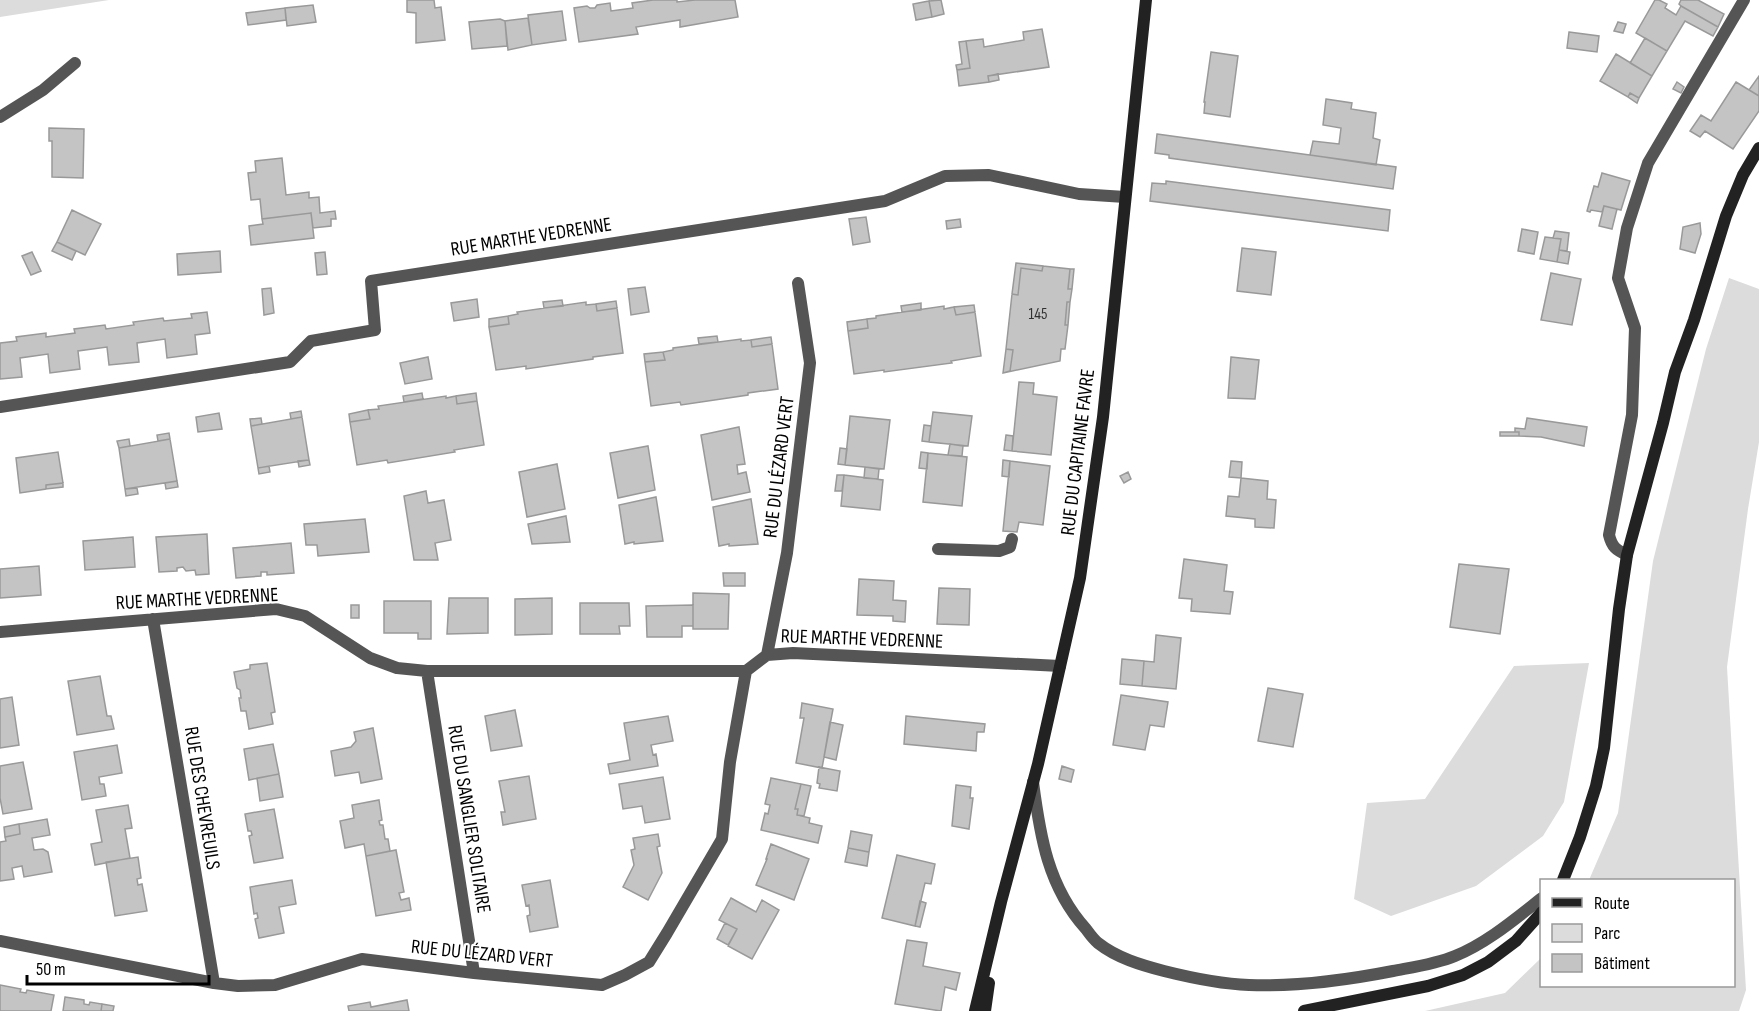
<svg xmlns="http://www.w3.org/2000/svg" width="1759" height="1011" viewBox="0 0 1759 1011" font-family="'Sofia Sans Condensed',sans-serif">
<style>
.green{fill:#dcdcdc}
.building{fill:#c4c4c4;stroke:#999;stroke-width:1.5}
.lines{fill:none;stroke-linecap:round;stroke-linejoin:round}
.lane{stroke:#555;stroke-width:12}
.street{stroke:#555;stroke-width:12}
.secondary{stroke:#222;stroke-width:12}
.labels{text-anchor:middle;stroke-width:4.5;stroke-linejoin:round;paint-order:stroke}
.number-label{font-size:16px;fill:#313131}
.street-label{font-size:20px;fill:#000;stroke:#fff}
</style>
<rect width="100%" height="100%" fill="#fff"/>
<path class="green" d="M0,0H109L0,17Z
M1729,278L1759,289V442L1748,509L1727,667L1746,990L1739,1011H1425L1505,993L1541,958L1542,986H1734V880H1589L1618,813L1653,561L1706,349Z
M1589,663L1564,802L1543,836L1476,886L1391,916L1354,899L1367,803L1425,799L1514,666Z"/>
<path class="building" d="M407,0H434L435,8L441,7L445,40L416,43V13L407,12Z
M653,0H677V2L695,0H735L738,17L680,27V20L636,27L638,34L579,42L574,8L587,6L590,8H595L597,5L610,3L611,11L633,8L632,3Z
M941,0L944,14L932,17L929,1Z
M1655,0H1659L1667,4L1665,8L1676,15L1681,6L1718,27L1713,36L1685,21L1667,51L1636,33Z
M1681,0H1698L1724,14L1718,27L1681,6L1679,4Z
M929,1L932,17L916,20L913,4Z
M313,5L316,22L287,26L285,8Z
M285,8L286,20L248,25L246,13Z
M562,11L566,40L532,45L528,15Z
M528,18L532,45L508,50L505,21Z
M500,19L505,21L507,46L472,49L469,22Z
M1618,22L1626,24L1623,33L1614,31Z
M1042,29L1049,67L988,76L989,82L959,86L957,70L970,68L966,41L983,39L984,47L1024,40L1023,32Z
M1569,32L1599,36L1597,52L1567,48Z
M1645,38L1667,51L1652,76L1630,63Z
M966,41L970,68L957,70L956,65L962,64L959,42Z
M1211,52L1238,56L1230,117L1204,113L1205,102H1204Z
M1616,54L1652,76L1639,98L1630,93L1628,97L1600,81Z
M998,74L999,80L989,82L988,76Z
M1759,76V96L1749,90Z
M1677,82L1684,87L1681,93L1673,89Z
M1736,82L1759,96V111L1733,149L1705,131L1700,137L1690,131L1701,115L1711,121Z
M1630,93L1639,98L1637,103L1628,97Z
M1326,99L1352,103L1351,109L1376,113L1373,138L1380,140L1376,165L1310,155L1313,141L1339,144L1341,128L1323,125Z
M49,128L84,129L83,178L52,177V141H49Z
M1157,134L1396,167L1393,189L1169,158V155L1155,153Z
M282,158L286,195L309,192V198L319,197L320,213L335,211L336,219H331V226L313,228L311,213L262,219L260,199L251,200L248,173L256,172L255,161Z
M1602,173L1630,181L1621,210L1604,206L1602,212L1591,210L1590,212L1587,211L1594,186L1598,187Z
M1166,181L1390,210L1388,231L1150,201L1152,183L1166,184Z
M1604,206L1617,209L1612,229L1599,226Z
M72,210L101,224L85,255L57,242Z
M311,213L314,238L251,245L249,226L263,224L262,219Z
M866,217L870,242L853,245L849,219Z
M960,219L961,227L947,229L946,221Z
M1700,223L1701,234L1695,253L1680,249L1683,227Z
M1522,229L1538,232L1534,254L1518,251Z
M1555,231L1569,233L1567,251L1559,250L1561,239L1553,238Z
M1545,237L1561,239L1557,262L1540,259Z
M57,242L76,251L72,260L52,251Z
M1242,248L1276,252L1271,295L1237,291Z
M1559,250L1570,252L1568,264L1557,262Z
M220,251L221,272L178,275L177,254Z
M32,252L41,271L31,275L22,256Z
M325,252L327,274L317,275L315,253Z
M1016,263L1043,266L1042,271L1021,268L1018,295L1012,294Z
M1043,266L1070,269L1068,289H1072L1070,302H1067L1065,325H1068L1065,349H1061L1060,361L1003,373L1010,371L1013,350L1006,349L1012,294L1018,295L1021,268L1042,271Z
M1070,269H1074L1072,289H1068Z
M1551,273L1581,279L1572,325L1541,320Z
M645,287L649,312L631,315L628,289Z
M271,288L274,313L264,315L262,289Z
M477,299L479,317L454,321L451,303Z
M562,300L563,306L544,308L543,302Z
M616,301L617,308L597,311L596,304Z
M586,302V305L596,304L597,311L617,308L623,353L593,357V359L526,369V366L496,370L489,327L509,324L508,316L518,314L517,312Z
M1067,302H1070L1068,325H1065Z
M921,303V310L902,312L901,306Z
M974,305L975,312L956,315L954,307Z
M944,306V309L954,307L956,315L975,312L981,356L951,361L952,363L884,372V370L854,374L848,331L868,328L867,319L876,318V316Z
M207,312L210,333L195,335L197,354L167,358L165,339L137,343L139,362L109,365L107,347L78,351L80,369L50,373L48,354L20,358L22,377L0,379V343L17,341L16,337L46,333V337L75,333L74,329L105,325L106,329L134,325L133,322L163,318L164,321L192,318L191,314Z
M508,316L509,324L489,327V319Z
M867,319L868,328L848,331L847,322Z
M717,336L718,342L699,344L698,338Z
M771,337L772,344L752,347L751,340Z
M741,339V341L751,340L752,347L772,344L778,389L748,393V395L681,405L680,402L651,406L645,362L665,360L663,352L673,350V348Z
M1006,349L1013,350L1010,371L1003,373Z
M663,352L665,360L645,362L644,354Z
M428,357L432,379L405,384L400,363Z
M1231,357L1259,360L1255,399L1228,398Z
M1019,382L1034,383L1033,394L1057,397L1051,455L1012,451Z
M422,393L423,399L404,402L403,396Z
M476,393L477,401L457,404L456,396Z
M446,396V398L456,396L457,404L477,401L484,445L454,450L455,452L388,463L387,460L357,465L350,422L370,419L368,410L379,409L378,406Z
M368,410L370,419L350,422L349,414Z
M301,411L302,417L291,419L290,413Z
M933,412L972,416L968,446L929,442Z
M219,413L222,429L198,432L196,417Z
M850,416L890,420L884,469L845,465Z
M302,417L309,460L258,468L251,426Z
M261,418L262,424L251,426L250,419Z
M1527,418L1587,427L1584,446L1541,437L1519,436V432H1515V428L1525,429Z
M924,425L931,426L929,442L922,441Z
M739,427L745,464L737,465L738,474L746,472L750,492L712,500L701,435Z
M1500,432H1519V436H1500Z
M169,433L170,439L158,441L157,435Z
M1006,435L1013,436L1012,451L1004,450Z
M129,439L130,446L119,448L117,441Z
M170,439L177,481L125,489L119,448Z
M950,444L963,446L962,456L948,455Z
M648,446L655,490L618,498L610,453Z
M840,448L847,449L845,465L838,464Z
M58,452L63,483L46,485V489L20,493L16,458Z
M921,452L928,453L927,469L919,468Z
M928,453L967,457L962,506L923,502Z
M309,460L310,465L299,467L298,461Z
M1003,460L1010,461L1009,477L1002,476Z
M1010,461L1050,466L1043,525L1019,522L1017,532L1003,531Z
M1231,461L1242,462L1241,478L1229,477Z
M557,464L565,509L527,517L519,472Z
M269,466L270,472L259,474L258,468Z
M865,467L879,469L878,479L864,478Z
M1128,472L1131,479L1124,483L1120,476Z
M837,475H844L842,491H835Z
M844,475L883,480L880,510L841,506Z
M1241,478L1268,481L1267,499L1276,500L1274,528L1255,527V519L1226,516L1228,496L1239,497Z
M177,481L178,487L166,489L165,483Z
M63,483V487L46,489V485Z
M137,488L138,494L126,496L125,489Z
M426,491L428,503L444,500L451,540L435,543L438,560H414L404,496Z
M656,497L663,541L634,544V542L625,544L619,505Z
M751,499L758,544L729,546V544L719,546L713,507Z
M566,516L570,542L532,544L528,524Z
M365,519L369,552L318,556L317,545H306L304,524Z
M207,534L209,574L196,575L195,570L186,571L183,567L177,568V571L159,572L156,537Z
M133,537L135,567L85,570L83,541Z
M291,543L294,573L267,575V572H261V576L236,578L233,548Z
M1184,559L1227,565L1224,591L1233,592L1230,614L1191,611L1192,599L1179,598Z
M1459,564L1509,569L1500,634L1450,627Z
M39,566L41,595L0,598V569Z
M723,573H745V586H724Z
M859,579L894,581L893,600L906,601L905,622L893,621V616L857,615Z
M939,588L970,589L969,625L937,624Z
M693,593L729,594L728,629H693Z
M449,598H488V633L447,634Z
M552,598V634L515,635V599Z
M384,601H431V639H418V633H384Z
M580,603H629L630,626H619L620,634H580Z
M351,605H359V618H351Z
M693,605V626H682V637H647L646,606Z
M1156,635L1181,638L1176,689L1142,686L1144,661L1154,662Z
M1122,659L1144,661L1142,686L1120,684Z
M267,663L275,712L271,713L273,724L249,729L246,711H241L239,698H241L240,690L237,688L234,672L250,669V665Z
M100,676L107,716H111L114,729L77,735L68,681Z
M1268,688L1303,694L1293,747L1258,741Z
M1121,695L1168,702L1164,727L1150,725L1145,750L1113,745Z
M12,697L19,745L0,748V699Z
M802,703L833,709L822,768L796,763L804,718H800Z
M515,710L522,746L491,751L485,716Z
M668,716L673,741L651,745L653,755L656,754L658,766L610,774L608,764L630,760L624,723Z
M906,716L985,724L984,732H977L976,751L904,744Z
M830,722L843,725L836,760L824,757Z
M373,728L382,779L361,783L359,772L335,776L331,751L351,747L356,741L354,732Z
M273,744L279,774L249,780L244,749Z
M117,745L122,773L99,777L100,784H104L106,796L82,800L74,752Z
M23,762L32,809L3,814L0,798V766Z
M1062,766L1074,770L1071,782L1059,779Z
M819,767L840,771L837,791L819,788L820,784L817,783Z
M279,774L283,797L260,801L257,778Z
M529,776L536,819L503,825L501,812H505L499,781Z
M663,777L670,819L645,823L642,806L623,809L619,784Z
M771,778L801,784L795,809H798L797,815L810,818L809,823L822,826L818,843L761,830L765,813L768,814L770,805L765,804Z
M801,784L811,786L804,816L797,815L798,809H795Z
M956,785L971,787L970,798H973L969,829L952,826Z
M379,800L382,820L379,821L380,825H383L385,839H388L390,851L366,856L364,844L345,848L340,821L354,818L352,805Z
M128,805L132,828L125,829L130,858L95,865L91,844L102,842L96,810Z
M274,809L283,858L254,863L249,836L252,835L251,831H248L245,814Z
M47,819L50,835L32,838L34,850L43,849L48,852L52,872L24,877L22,866L12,868L14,879L0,881V842L6,841L5,837L20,834L19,824Z
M19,824L20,834L5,837L4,827Z
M851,831L872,835L869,852L848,848Z
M658,834L660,846L657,847L662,873L648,900L623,887L634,865L631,850L635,849L633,838Z
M771,844L809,859L794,900L756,885L767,859H766Z
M848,848L869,852L867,866L845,862Z
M396,850L404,892L399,893L401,900L409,898L411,910L376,916L366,856Z
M897,855L935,864L931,884L925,883L915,926L882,918Z
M138,857L141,878L137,879L138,885L142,884L147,911L115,916L106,862Z
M292,880L296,904L279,907L284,933L259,938L255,919L258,918L257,913L254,914L250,887Z
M550,880L558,927L530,932L527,916L530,915L529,905L526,906L522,885Z
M731,898L756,912L762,900L779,910L752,959L728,946L737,929L719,920Z
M920,901L926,903L920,927L915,926Z
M725,923L737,929L728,945L717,939Z
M907,940L927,943L923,966L960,973L956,990L945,987L941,1011L895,1004Z
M0,985L21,989L20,992L26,993L27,990L54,995L51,1011H0Z
M65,997L84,1000V1004L89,1005L90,1002L102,1004L101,1011H63Z
M407,1000L409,1011H349L348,1006L370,1002L371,1007Z
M102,1004L114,1006L113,1011H101Z"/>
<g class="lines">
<path class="lane" d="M938,549L999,551L1010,547L1012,539"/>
<path class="street" d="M0,117L43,90L75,63
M0,407L290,362L311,341L375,330L371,281L885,201L945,176L989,175L1079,194L1125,197
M1627,555C1616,550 1612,547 1609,535L1632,415L1635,328L1618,278L1627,228L1648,163L1744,0
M153,619L214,983
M0,632L276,609L305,616L370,658L397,668L427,671H746L767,655L793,653L1060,666
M767,655L787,553L810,363L798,283
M427,671L474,973
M1033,782C1040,836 1048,887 1086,929C1089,933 1093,939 1098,943C1117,958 1141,965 1164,971C1192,978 1220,984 1249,985C1297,987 1347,980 1393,971C1414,967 1436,964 1455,956C1487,943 1515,919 1542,898
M0,941L214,983L238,986L275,985L362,959L474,973L602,985L625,975L649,962L667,933L722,839L730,762L746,671"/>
<path class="secondary" d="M1563,880L1580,837L1596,786L1604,748L1619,609L1627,555L1663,423L1675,372L1694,320L1726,216L1743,175L1759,148
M975,1011L1001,902L1038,764L1080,578L1103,417L1146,0
M985,1011L989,983
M1304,1011L1428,986L1463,975L1488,962L1516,941L1542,912"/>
</g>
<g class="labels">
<g class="number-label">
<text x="1038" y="319">145</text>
</g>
<g class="street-label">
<text transform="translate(531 236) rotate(-9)" y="7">RUE MARTHE VEDRENNE</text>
<text transform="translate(1077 452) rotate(-83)" y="7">RUE DU CAPITAINE FAVRE</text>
<text transform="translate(778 467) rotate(-83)" y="7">RUE DU LÉZARD VERT</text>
<text transform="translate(197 598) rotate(-3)" y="7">RUE MARTHE VEDRENNE</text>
<text transform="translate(862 638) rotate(2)" y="7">RUE MARTHE VEDRENNE</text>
<text transform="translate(203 798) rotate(81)" y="7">RUE DES CHEVREUILS</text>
<text transform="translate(470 819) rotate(81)" y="7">RUE DU SANGLIER SOLITAIRE</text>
<text transform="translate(482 953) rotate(6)" y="7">RUE DU LÉZARD VERT</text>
</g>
</g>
<rect x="1540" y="879" width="195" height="108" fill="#ffffff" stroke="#999999" stroke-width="1.5"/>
<rect x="1552" y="898" width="30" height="9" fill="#222222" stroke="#999999" stroke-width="1.5"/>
<text x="1594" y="909" font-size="18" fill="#000000">Route</text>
<rect x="1552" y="924" width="30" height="18" fill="#dcdcdc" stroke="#999999" stroke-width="1.5"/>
<text x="1594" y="939" font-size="18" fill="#000000">Parc</text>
<rect x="1552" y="954" width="30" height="18" fill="#c4c4c4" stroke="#999999" stroke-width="1.5"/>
<text x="1594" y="969" font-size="18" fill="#000000">Bâtiment</text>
<path d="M27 975v9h182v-9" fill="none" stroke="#000000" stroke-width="3"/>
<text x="36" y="975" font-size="18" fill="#000000" stroke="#ffffff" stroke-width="4.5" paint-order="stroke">50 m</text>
</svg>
